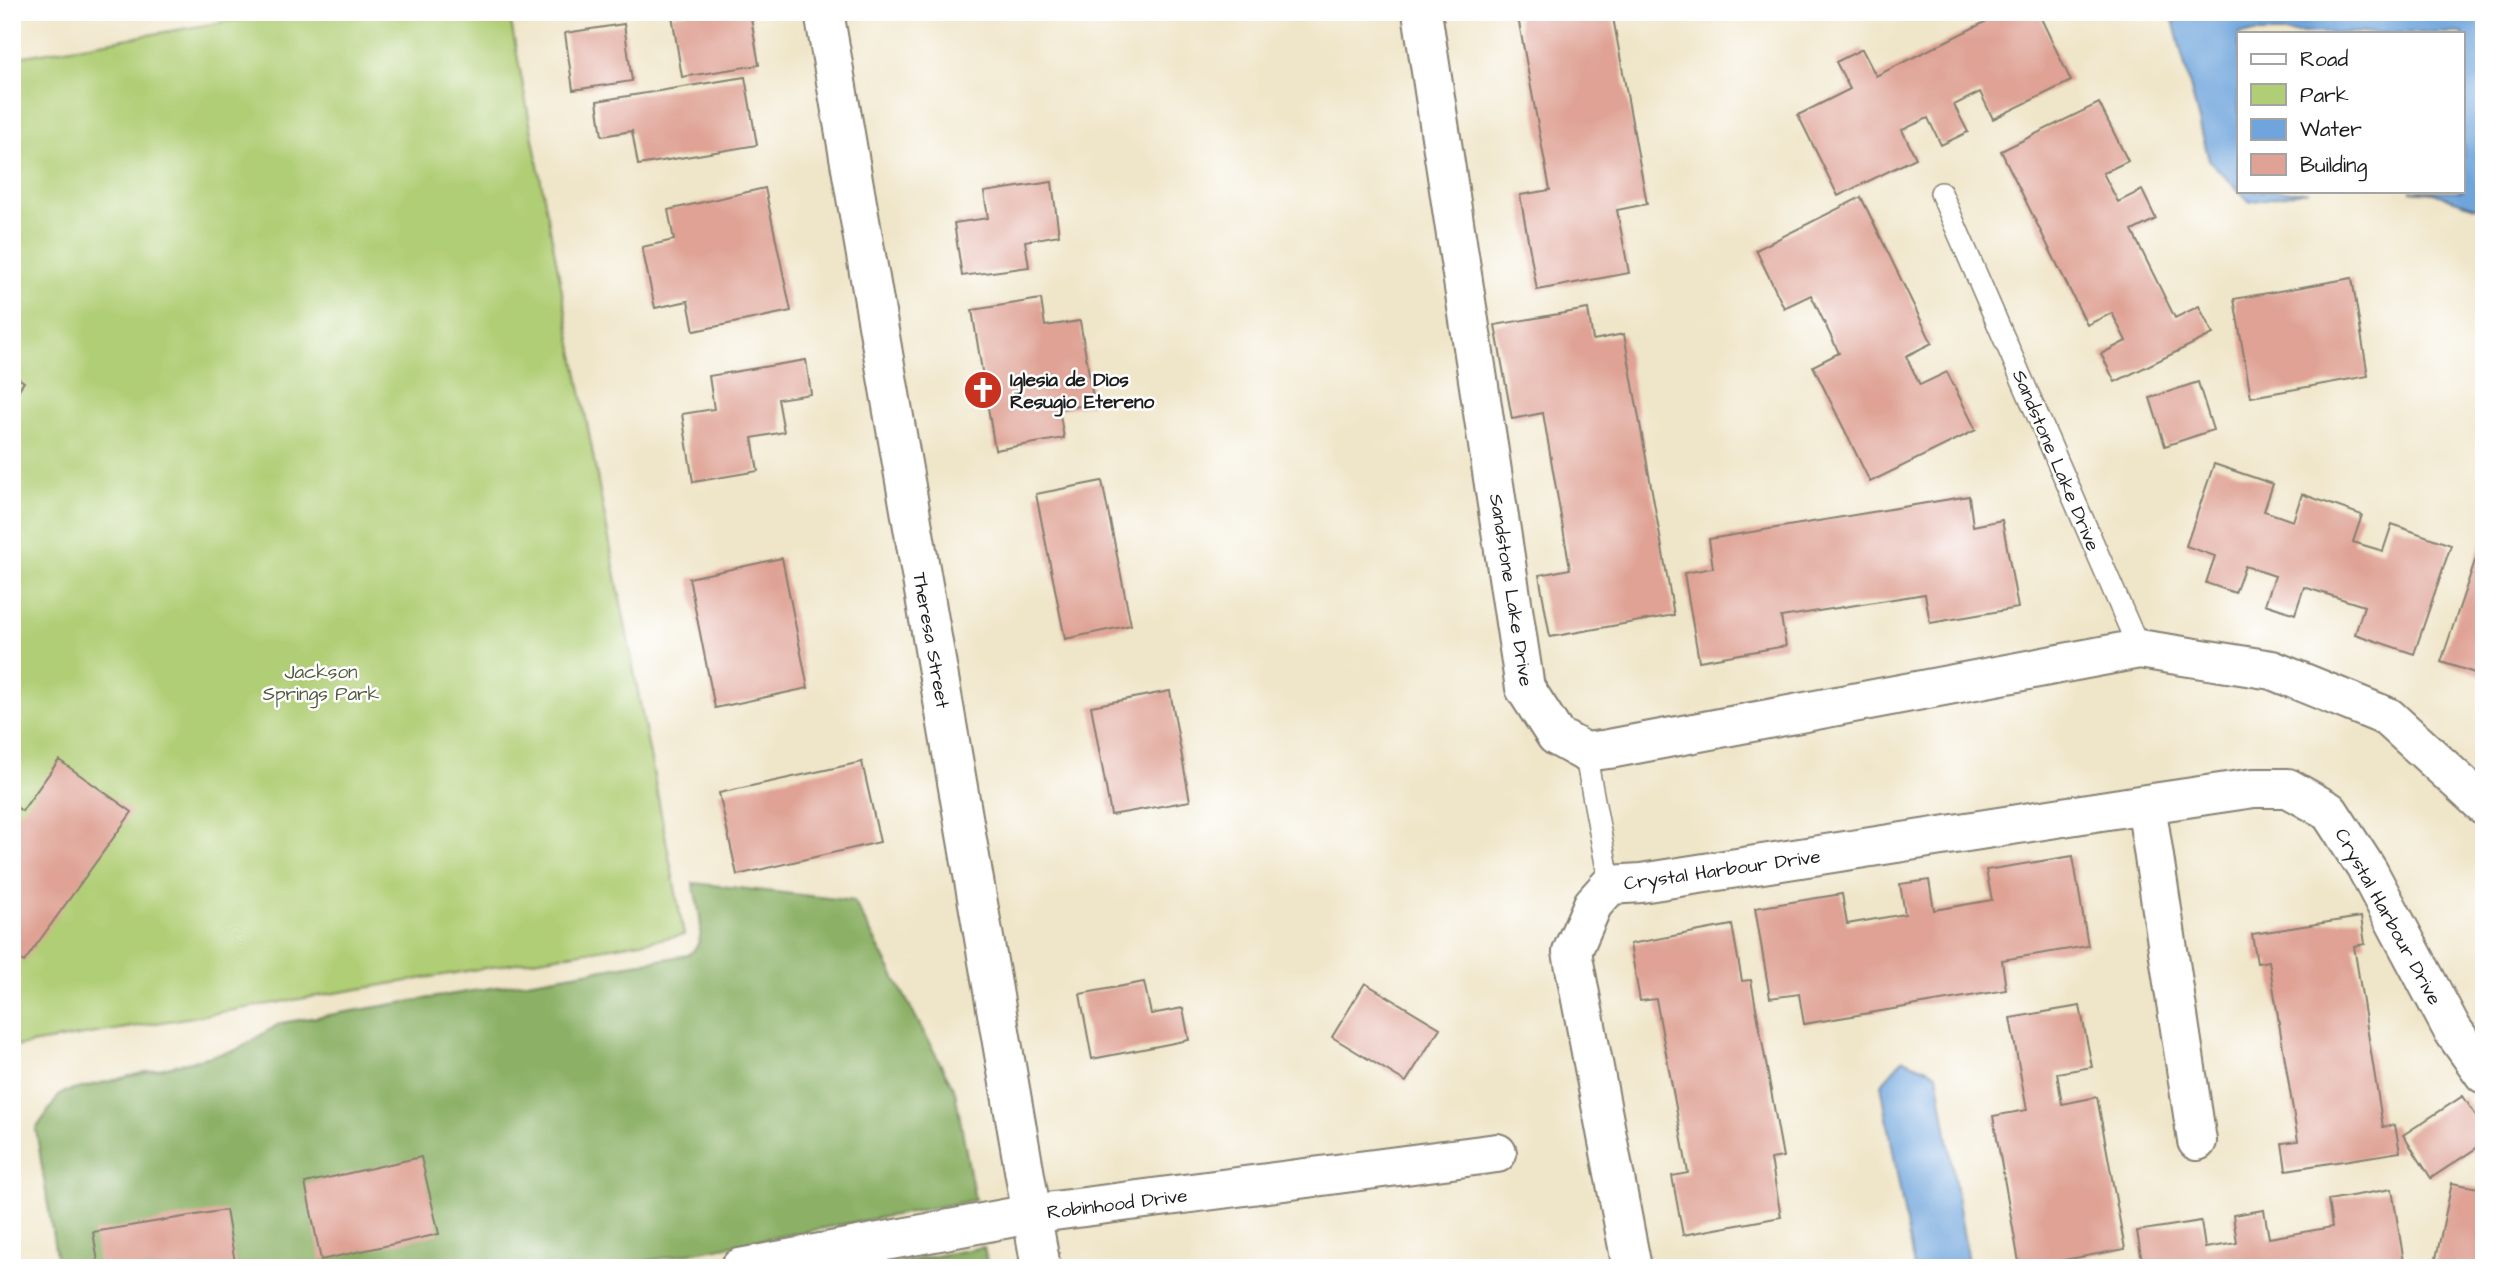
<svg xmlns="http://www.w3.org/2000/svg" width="2496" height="1280" viewBox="0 0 2496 1280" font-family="'Architects Daughter',sans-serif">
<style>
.green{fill:#b0ce75;stroke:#667548;stroke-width:2}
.forest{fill:#8cb166;stroke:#546641;stroke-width:2}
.water{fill:#6fa5dc;stroke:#46607c;stroke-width:2}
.building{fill:#dfa294}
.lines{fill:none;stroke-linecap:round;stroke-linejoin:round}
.lane-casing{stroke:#868072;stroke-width:24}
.street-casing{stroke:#868072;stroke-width:42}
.lane{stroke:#fff;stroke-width:21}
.street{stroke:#fff;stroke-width:38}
.labels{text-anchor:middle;stroke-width:5;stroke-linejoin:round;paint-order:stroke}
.poi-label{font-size:19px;font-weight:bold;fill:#1c1c1c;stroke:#fff;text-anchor:start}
.street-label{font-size:19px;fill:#1c1c1c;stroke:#fff}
.park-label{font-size:19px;fill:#505a3b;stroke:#fff}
</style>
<rect width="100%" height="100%" fill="#fff"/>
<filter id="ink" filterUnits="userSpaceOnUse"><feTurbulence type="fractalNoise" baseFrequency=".0143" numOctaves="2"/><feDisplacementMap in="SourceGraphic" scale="14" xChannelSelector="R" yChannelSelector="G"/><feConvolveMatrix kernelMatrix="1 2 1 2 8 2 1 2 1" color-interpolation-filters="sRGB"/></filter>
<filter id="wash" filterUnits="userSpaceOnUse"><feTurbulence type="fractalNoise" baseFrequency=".00686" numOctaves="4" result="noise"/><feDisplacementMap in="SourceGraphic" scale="28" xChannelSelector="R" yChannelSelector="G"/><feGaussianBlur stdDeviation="1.57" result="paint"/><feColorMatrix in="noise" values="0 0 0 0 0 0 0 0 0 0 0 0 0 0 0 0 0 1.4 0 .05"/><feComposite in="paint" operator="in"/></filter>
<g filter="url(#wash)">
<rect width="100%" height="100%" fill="#efe5c8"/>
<path class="green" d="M283,12H509L684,935L12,1047V58Z"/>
<path class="forest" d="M693,883L854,901L955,1091L975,1200L610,1268H58L36,1129L61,1093L236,1050L281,1023L688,955C711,941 697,906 693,883Z
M984,1247L988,1268H871Z"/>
<path class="water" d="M2171,12H2484V210L2433,193L2410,191H2463V33H2239V191L2209,160Z
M2239,191H2308L2250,202Z
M1903,1059L1937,1073L1969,1268H1914L1881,1084Z"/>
<g id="blocks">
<path class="building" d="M691,12H750L759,65L682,77L672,15Z
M1517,12H1612L1647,204L1617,210L1629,273L1537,290L1520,195L1550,190Z
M2005,12H2038L2071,81L1993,119L1980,92L1954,105L1968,132L1941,145L1928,118L1902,130L1916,158L1838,196L1798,115L1850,89L1836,62L1862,49L1876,76Z
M624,24L632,81L573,90L565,33Z
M745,77L757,145L638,165L632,131L602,136L597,101Z
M2099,103L2128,161L2103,173L2118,202L2142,190L2156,219L2132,231L2175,318L2199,306L2213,334L2115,382L2101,354L2126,341L2112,313L2087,325L2001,151Z
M1052,182L1059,235L1025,241L1029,267L962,276L954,223L988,218L984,192Z
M765,188L791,311L694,331L688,301L655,308L642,247L674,240L668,210Z
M1861,197L1932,343L1906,356L1920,385L1947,372L1976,430L1870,482L1813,366L1839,353L1811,295L1784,308L1756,250Z
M2352,278L2368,376L2251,397L2234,299Z
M1041,299L1045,326L1080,321L1094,404L1059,409L1064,438L995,450L972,310Z
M1588,309L1593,340L1624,334L1674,615L1550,637L1539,575L1570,569L1543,413L1512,419L1495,325Z
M806,360L811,394L778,399L784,432L752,438L758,471L693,482L682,414L714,409L709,376Z
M12,374L24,382L12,399Z
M2198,382L2213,430L2165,446L2150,398Z
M2214,464L2273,484L2264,511L2293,521L2302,494L2362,515L2353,542L2383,551L2392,524L2451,545L2414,654L2355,634L2364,606L2304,587L2295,614L2265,604L2275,576L2245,566L2235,593L2206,583L2215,556L2186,546Z
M1102,481L1131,625L1065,639L1036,494Z
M1969,496L1973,526L2002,520L2018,608L1930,623L1925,594L1781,617L1786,646L1699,661L1684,573L1713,568L1709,539Z
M2483,537H2484V676L2441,662Z
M782,558L808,688L715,708L689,578Z
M1170,691L1190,801L1111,815L1091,706Z
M59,760L132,812L24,962L12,954V804L22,811Z
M862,762L880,842L737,875L719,793Z
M2073,856L2088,946L2002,960L2006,990L1804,1024L1799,994L1770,998L1755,908L1842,894L1847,924L1905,914L1900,884L1929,880L1934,910L1992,900L1986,870Z
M2361,917L2365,944L2354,946L2383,1127L2395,1125L2400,1152L2286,1170L2282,1143L2298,1141L2269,961L2257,963L2252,934Z
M1732,925L1742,981L1751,980L1783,1157L1771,1159L1781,1217L1683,1235L1672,1176L1688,1173L1656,999L1640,1001L1630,944Z
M1144,982L1151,1014L1183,1008L1189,1040L1092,1059L1080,994Z
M1365,983L1440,1028L1406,1082L1332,1037Z
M2080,1006L2092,1067L2057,1073L2062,1104L2097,1097L2125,1249L2020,1268L1993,1116L2027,1110L2010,1018Z
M2463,1096L2484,1128V1143L2431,1178L2403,1135Z
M421,1157L439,1234L321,1260L305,1183Z
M2452,1183L2484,1189V1268H2434Z
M2392,1189L2405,1268H2143L2137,1231L2201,1221L2205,1248L2237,1243L2233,1215L2264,1210L2269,1238L2332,1227L2328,1200Z
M226,1210L236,1268H99L93,1232Z
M1828,1261L1829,1268H1797V1266Z"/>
</g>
</g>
<g filter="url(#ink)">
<use href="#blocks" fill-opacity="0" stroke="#868072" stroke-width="2"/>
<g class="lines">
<g class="lane-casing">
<path id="lane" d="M1941,193L2139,649
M1585,752L1610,885"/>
</g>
<g class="street-casing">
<path id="street" d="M824,12L1041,1268
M1422,12L1525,688L1556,736L1585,752L1609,749L2139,649L2272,670L2388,717L2484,805
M2146,804L2254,788H2288L2329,811L2368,871L2452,1029L2484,1074
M740,1268L1031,1214L1497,1153
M1632,1268L1572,952L1593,904L1610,885L1641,883L2146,804L2197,1141"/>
</g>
<use href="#lane" class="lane"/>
<use href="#street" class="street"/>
</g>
</g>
<defs>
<g id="church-disc" transform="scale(2.0125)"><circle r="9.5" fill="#c8321e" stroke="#fff"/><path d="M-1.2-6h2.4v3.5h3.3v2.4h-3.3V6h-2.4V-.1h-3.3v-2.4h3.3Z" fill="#fff"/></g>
</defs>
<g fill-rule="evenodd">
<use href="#church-disc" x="983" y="390"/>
</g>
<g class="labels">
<g class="poi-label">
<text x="1010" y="386">Iglesia de Dios<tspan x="1010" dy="22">Resugio Etereno</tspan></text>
</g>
<g class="street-label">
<text transform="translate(2057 460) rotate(67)" y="7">Sandstone Lake Drive</text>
<text transform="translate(1512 590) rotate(81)" y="7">Sandstone Lake Drive</text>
<text transform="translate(932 640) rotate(80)" y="7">Theresa Street</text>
<text transform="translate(1722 869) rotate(-8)" y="7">Crystal Harbour Drive</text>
<text transform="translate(2389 916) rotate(61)" y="7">Crystal Harbour Drive</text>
<text transform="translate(1117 1203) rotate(-7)" y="7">Robinhood Drive</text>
</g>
<g class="park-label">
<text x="321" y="678">Jackson<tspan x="321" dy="22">Springs Park</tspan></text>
</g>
</g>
<rect width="2496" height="1280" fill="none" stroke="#fff" stroke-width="42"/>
<rect x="2237" y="32" width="228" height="161" fill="#ffffff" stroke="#a4a4a4" stroke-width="2"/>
<rect x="2251" y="54" width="35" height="10" fill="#ffffff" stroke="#a4a4a4" stroke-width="2"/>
<text x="2300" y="66" font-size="21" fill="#1c1c1c">Road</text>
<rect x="2251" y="84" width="35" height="21" fill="#b0ce75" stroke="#a4a4a4" stroke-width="2"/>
<text x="2300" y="102" font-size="21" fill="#1c1c1c">Park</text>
<rect x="2251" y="119" width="35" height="21" fill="#6fa5dc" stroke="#a4a4a4" stroke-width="2"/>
<text x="2300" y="136" font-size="21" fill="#1c1c1c">Water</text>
<rect x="2251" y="154" width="35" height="21" fill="#dfa294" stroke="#a4a4a4" stroke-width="2"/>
<text x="2300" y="172" font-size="21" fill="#1c1c1c">Building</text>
</svg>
